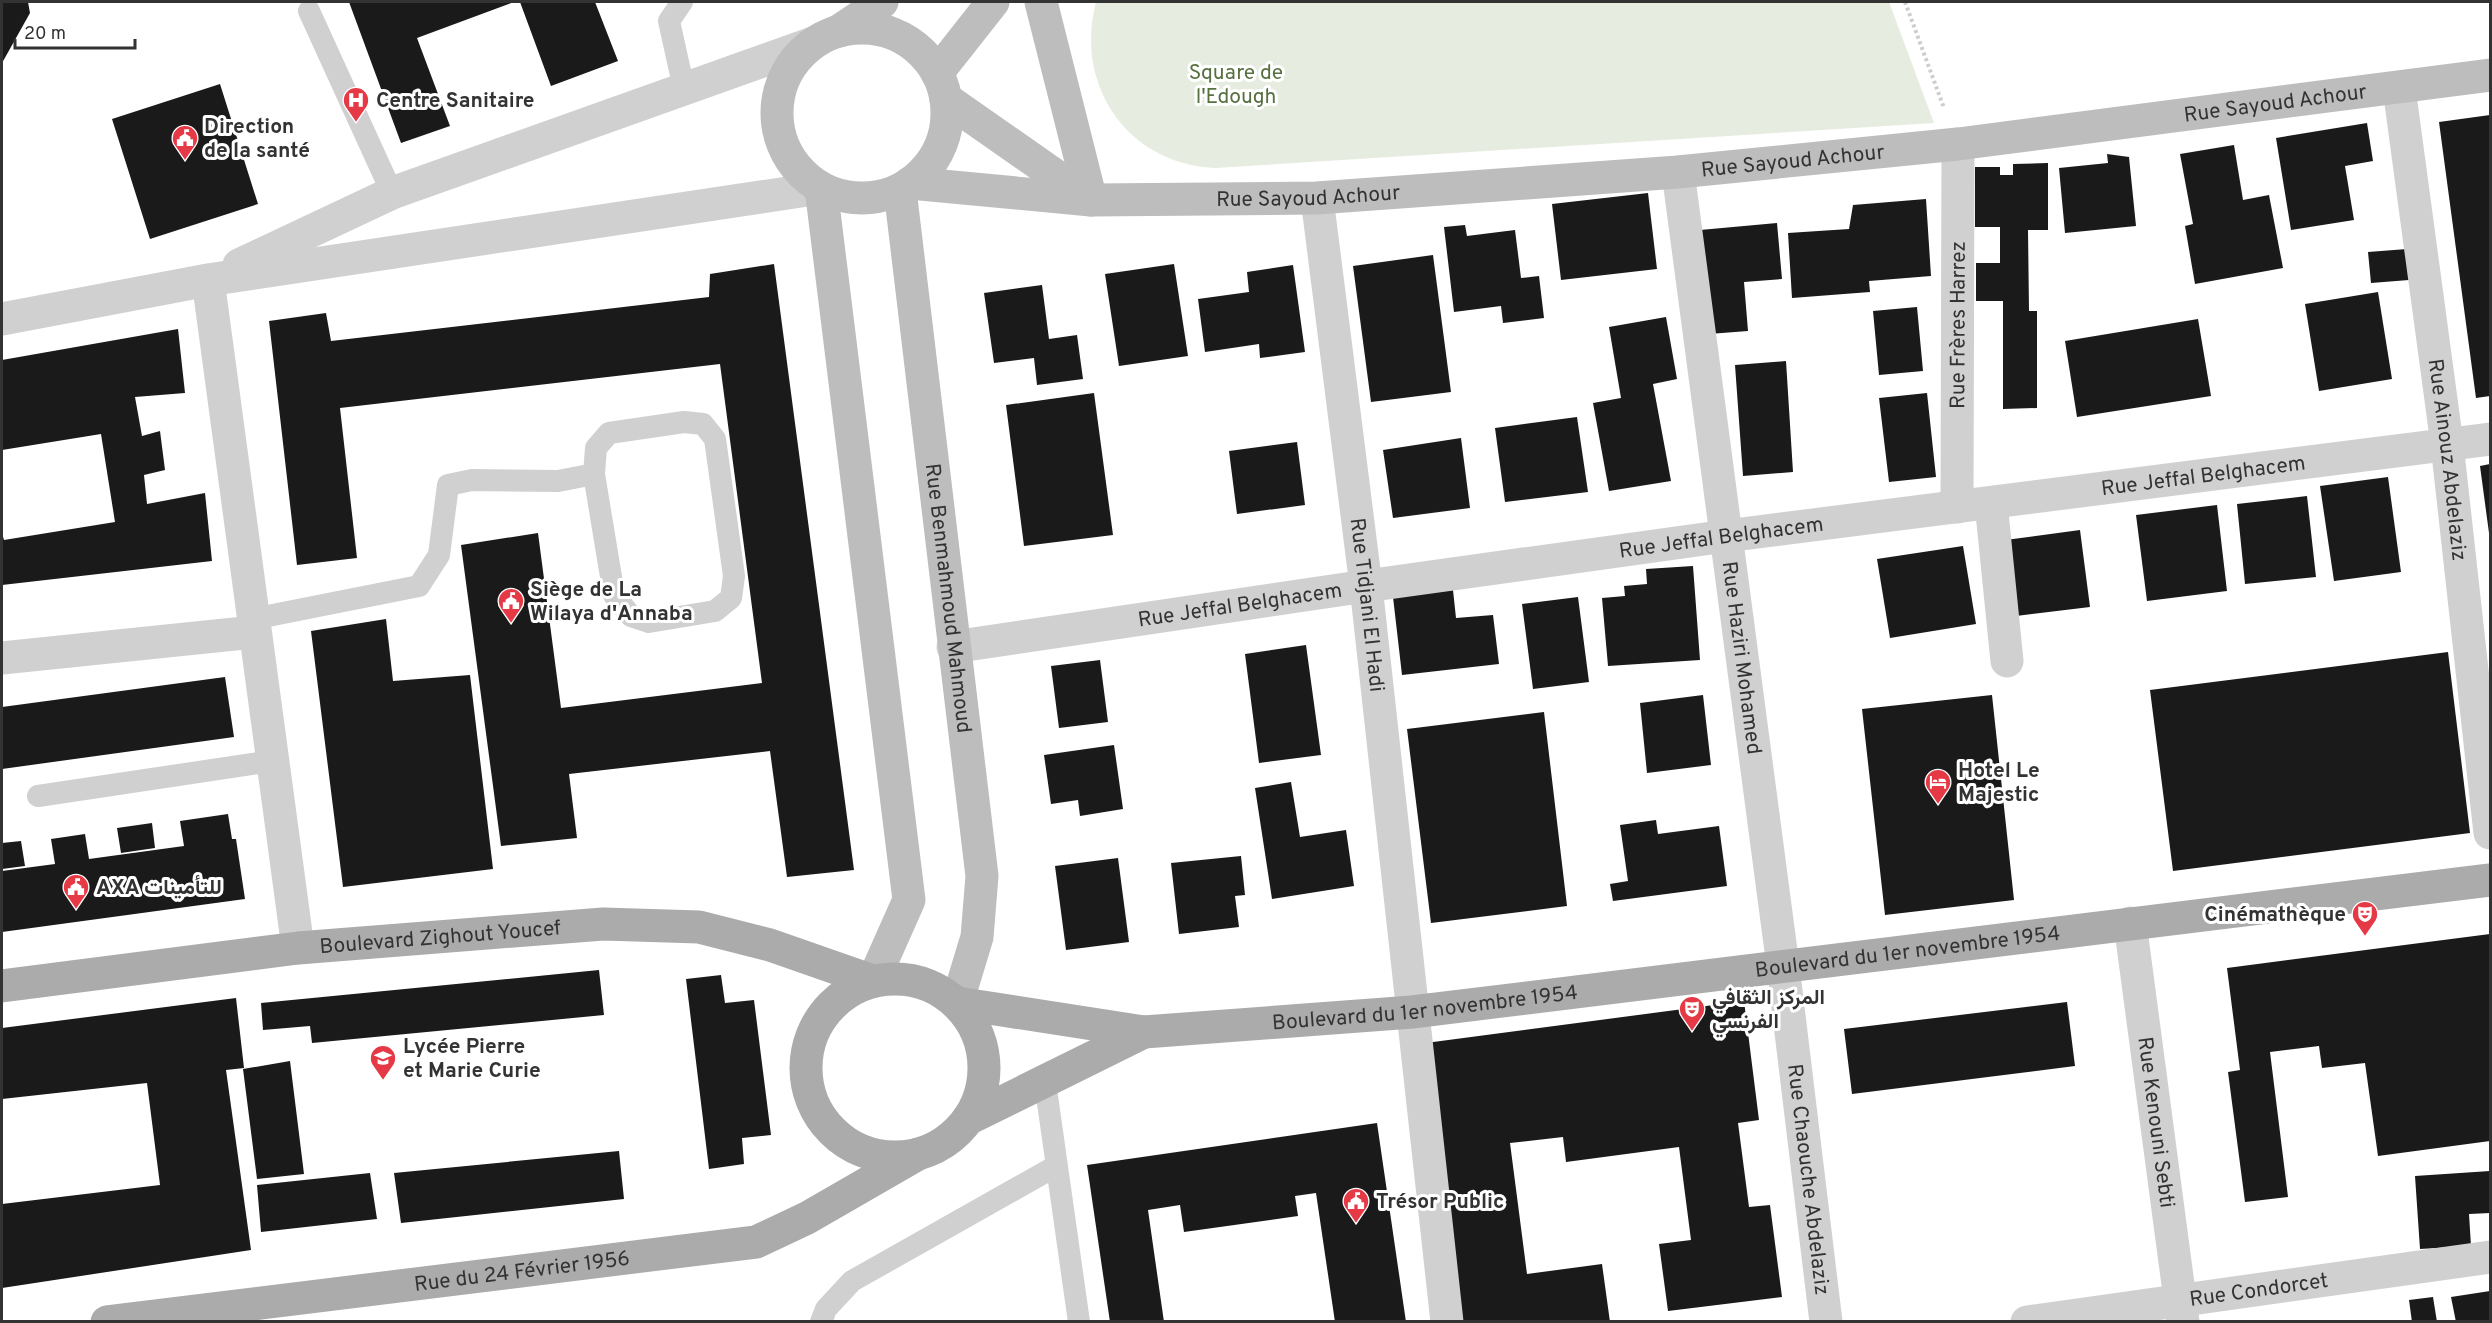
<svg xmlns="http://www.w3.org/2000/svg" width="2492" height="1323" viewBox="0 0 2492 1323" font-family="Overpass,Vazirmatn,sans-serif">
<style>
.green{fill:#e6ecdf}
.building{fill:#1a1a1a}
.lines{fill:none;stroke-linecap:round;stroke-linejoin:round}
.path{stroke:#cdcdcd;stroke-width:4;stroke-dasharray:3 3;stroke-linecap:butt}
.lane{stroke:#d0d0d0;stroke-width:22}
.street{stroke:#d0d0d0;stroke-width:33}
.secondary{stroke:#bdbdbd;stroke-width:33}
.primary{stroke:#ababab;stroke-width:33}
.labels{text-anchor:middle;stroke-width:6;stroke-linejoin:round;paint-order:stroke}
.park-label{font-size:21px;fill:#56703f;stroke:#fff}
.poi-label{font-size:21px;font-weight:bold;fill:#333;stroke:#fff;text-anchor:start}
.street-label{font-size:21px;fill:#333;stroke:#fff}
</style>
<rect width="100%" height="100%" fill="#fff"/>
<path class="green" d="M1096,2H1889L1934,123L1215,168C1127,164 1074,85 1096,2Z"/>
<path class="building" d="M2,2H28L30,13L2,63Z
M349,2H514L417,38L450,126L401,143Z
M520,2H595L618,61L551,86Z
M220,84L258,204L150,239L112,119Z
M2490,115V396L2476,398L2439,122Z
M2367,123L2373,161L2345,166L2354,220L2291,230L2276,138Z
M2234,145L2243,200L2269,195L2283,268L2195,284L2185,226L2193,224L2180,154Z
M2107,154L2129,157L2136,226L2065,233L2059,168L2108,163Z
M2048,163V230H2028L2029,311H2037V408L2003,409V301H1976V263H2000V227H1975V167H2000V175H2013V164Z
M1648,193L1657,269L1561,280L1552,204Z
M1926,199L1931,276L1869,281L1870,292L1792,298L1788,233L1849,229L1853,205Z
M1777,223L1782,279L1744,282L1748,331L1709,334L1700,230Z
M1465,225L1467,236L1515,230L1521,278L1539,276L1544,318L1503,323L1501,306L1454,312L1444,227Z
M2407,249L2409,280L2371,283L2368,252Z
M1433,255L1451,392L1371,402L1353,266Z
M774,264L854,870L787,877L770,751L569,774L577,838L501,846L461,545L538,533L561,708L762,683L720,364L340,408L357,558L297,565L269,321L326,313L331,341L709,297L710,274Z
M1174,264L1188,356L1119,366L1105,274Z
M1293,265L1305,352L1260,358L1259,344L1205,352L1198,299L1249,292L1247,272Z
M1042,285L1049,339L1077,335L1083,379L1037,385L1034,358L994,363L984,293Z
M2378,292L2392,379L2319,391L2305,304Z
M1917,307L1923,371L1879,375L1873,311Z
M1666,317L1677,379L1653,384L1671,481L1609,491L1593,403L1621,398L1609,327Z
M2198,319L2211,396L2077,417L2065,341Z
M178,329L185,393L135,397L142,436L160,431L165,470L144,475L147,504L205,493L212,561L2,585V533L4,540L115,522L101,434L2,450V360Z
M1786,361L1793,472L1743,476L1735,365Z
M1094,393L1113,535L1024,546L1006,405Z
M1927,393L1936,477L1889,482L1879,398Z
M1577,417L1588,492L1505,502L1495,428Z
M1461,438L1470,508L1393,518L1383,450Z
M1297,442L1305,505L1237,514L1229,451Z
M2490,464V533H2489L2480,466Z
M2388,477L2401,572L2334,581L2320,486Z
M2307,496L2316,577L2245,584L2237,504Z
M2217,505L2227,591L2147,601L2136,515Z
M2080,530L2090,607L2008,617L1998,541Z
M1963,546L1976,624L1890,638L1877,559Z
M1693,566L1700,660L1608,666L1602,598L1625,596L1624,586L1647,584L1646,569Z
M1453,590L1456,618L1493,615L1499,664L1402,675L1393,597Z
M1578,597L1589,682L1533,689L1522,604Z
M386,619L393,681L470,675L493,869L343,887L311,631Z
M1306,645L1321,755L1259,763L1245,654Z
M2448,652L2470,833L2173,871L2150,690Z
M1100,660L1108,722L1059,728L1051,666Z
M225,677L234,737L2,769V707Z
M1703,695L1711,765L1647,773L1640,703Z
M1992,695L2014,900L1885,915L1862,709Z
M1544,712L1567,906L1431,923L1407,729Z
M1114,745L1123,809L1080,816L1078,800L1051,804L1044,755Z
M1291,782L1300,837L1346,830L1354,886L1272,899L1255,788Z
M228,814L232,839H236L245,899L2,932V871L55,864L51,839L85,834L89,859L184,846L180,821Z
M1656,820L1658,834L1719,826L1727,886L1613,901L1610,884L1628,881L1620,825Z
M152,823L155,848L121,853L117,828Z
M21,841L25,866L2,869V843Z
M1241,856L1245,895L1235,896L1239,927L1179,934L1171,863Z
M1118,858L1129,942L1066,950L1055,866Z
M2490,934V1141L2378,1156L2365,1063L2322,1068L2319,1046L2270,1052L2288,1197L2245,1202L2228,1072L2240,1070L2227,968Z
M599,970L604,1015L312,1043L310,1026L263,1030L261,1003Z
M721,975L725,1003L754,1000L771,1135L742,1138L744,1164L709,1169L686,979Z
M236,998L244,1068L226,1070L251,1250L2,1288V1204L160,1185L147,1083L2,1099V1028Z
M1744,1001L1759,1120L1738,1123L1749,1207L1770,1205L1782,1297L1668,1311L1659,1244L1691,1240L1679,1147L1566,1162L1563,1137L1510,1143L1527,1274L1602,1264L1610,1322H1454L1418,1044Z
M2067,1002L2075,1066L1852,1094L1844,1029Z
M290,1061L304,1174L257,1179L243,1069Z
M1377,1123L1406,1322H1335L1316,1193L1295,1196L1298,1216L1184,1232L1180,1205L1148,1210L1164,1322H1110L1087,1165Z
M619,1151L624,1199L401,1223L394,1173Z
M2490,1171V1213L2469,1214L2471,1246L2420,1249L2415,1176Z
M370,1173L377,1219L261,1232L257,1185Z
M2490,1291V1322H2456L2451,1297Z
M2433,1297L2437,1322H2412L2409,1300Z"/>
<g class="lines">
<path class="path" d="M1905,2L1944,108"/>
<path class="lane" d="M682,2L669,21L684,89
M309,11L392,193
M684,422L703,424L715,439L734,576L731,598L715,611L649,622L631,616L614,595L594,474L596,448L609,433Z
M253,619L419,586L439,555L448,485L472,480L558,481L594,474
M38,796L272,761
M1045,1082L1079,1322
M821,1322L826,1309L852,1281L1056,1166"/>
<g class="street">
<path id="s1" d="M2399,88L2447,444L2490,833"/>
<path id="s2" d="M1678,172L1783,966L1826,1322"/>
<path id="s3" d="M1317,198L1366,586L1447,1322"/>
<path d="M239,265L392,193L813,43"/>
<path d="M208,280L298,948"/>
<path d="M2,319L208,280L821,188"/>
<path d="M1991,503L2007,661"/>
<path id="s4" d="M1957,507L1958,144"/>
<path id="s5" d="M953,647L1366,586L1726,536L2490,439"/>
<path d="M2,658L254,632"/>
<path id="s6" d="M2130,923L2183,1322"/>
<path id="s7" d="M2027,1322L2490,1257"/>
</g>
<g class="secondary">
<path d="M1041,2L1091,200"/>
<circle cx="862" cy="113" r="85"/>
<path d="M839,31L882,2"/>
<path d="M937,73L993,2"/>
<path d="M946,99L1089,199"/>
<path id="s8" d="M910,183L1091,200L1317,198L1678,172L1958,144L2490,75"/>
<path d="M821,188L909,900L873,981"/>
<path id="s9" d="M900,190L982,876L977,937L957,1003"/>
</g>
<g class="primary">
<circle cx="895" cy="1068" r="89"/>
<path id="s10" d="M2,986L298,948L603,924L699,927L770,945L873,981"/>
<path d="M957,1003L1144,1032L968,1119"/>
<path id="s11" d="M1144,1032L1412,1012L2490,880"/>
<path id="s12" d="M107,1322L756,1242L807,1218L918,1154"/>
</g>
</g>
<defs>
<g id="hospital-pin" transform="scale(1.35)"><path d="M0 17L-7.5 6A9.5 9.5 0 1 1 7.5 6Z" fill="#e63946" stroke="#fff"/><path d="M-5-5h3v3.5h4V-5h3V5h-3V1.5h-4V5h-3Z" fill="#fff"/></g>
<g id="civic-pin" transform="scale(1.35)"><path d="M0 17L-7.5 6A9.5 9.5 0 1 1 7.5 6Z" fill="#e63946" stroke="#fff"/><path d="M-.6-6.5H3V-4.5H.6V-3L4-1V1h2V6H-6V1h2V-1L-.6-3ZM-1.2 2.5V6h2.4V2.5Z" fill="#fff"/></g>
<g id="hotel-pin" transform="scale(1.35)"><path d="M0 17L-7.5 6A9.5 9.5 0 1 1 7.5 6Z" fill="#e63946" stroke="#fff"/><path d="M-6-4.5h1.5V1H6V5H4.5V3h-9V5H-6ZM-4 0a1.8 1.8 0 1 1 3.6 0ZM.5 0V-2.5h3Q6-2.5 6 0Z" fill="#fff"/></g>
<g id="theatre-pin" transform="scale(1.35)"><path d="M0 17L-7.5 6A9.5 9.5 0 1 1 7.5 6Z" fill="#e63946" stroke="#fff"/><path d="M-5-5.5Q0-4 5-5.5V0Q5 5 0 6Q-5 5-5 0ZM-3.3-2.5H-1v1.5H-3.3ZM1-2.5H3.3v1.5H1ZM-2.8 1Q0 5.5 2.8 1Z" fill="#fff"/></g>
<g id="school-pin" transform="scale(1.35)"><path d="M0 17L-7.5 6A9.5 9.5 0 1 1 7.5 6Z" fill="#e63946" stroke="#fff"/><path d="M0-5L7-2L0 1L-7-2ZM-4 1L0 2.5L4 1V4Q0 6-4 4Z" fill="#fff"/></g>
</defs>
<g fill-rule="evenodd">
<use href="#hospital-pin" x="356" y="100"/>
<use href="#civic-pin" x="185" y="138"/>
<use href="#civic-pin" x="511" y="601"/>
<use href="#hotel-pin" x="1938" y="782"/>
<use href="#civic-pin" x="76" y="887"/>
<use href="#theatre-pin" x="2365" y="914"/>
<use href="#theatre-pin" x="1692" y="1009"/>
<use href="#school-pin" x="383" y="1058"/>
<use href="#civic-pin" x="1356" y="1201"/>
</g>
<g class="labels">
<g class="park-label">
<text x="1236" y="79">Square de<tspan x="1236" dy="24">l'Edough</tspan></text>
</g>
<g class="poi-label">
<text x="376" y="107">Centre Sanitaire</text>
<text x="204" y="133">Direction<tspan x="204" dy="24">de la santé</tspan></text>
<text x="530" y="596">Siège de La<tspan x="530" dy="24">Wilaya d'Annaba</tspan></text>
<text x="1958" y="777">Hotel Le<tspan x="1958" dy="24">Majestic</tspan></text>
<text x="96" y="894">AXA للتأمينات</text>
<text x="2346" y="921" text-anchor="end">Cinémathèque</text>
<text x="1712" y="1004">المركز الثقافي<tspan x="1712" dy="24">الفرنسي</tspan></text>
<text x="403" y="1053">Lycée Pierre<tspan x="403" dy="24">et Marie Curie</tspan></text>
<text x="1376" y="1208">Trésor Public</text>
</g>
<g class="street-label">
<text dy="7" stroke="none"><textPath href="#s8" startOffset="1371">Rue Sayoud Achour</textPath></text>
<text dy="7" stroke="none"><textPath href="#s8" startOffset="885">Rue Sayoud Achour</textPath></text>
<text dy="7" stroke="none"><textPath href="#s8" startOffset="399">Rue Sayoud Achour</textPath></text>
<text dy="7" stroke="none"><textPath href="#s4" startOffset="182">Rue Frères Harrez</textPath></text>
<text dy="7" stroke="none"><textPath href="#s1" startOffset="375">Rue Ainouz Abdelaziz</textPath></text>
<text dy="7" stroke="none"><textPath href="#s5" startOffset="1262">Rue Jeffal Belghacem</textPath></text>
<text dy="7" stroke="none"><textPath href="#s5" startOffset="776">Rue Jeffal Belghacem</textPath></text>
<text dy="7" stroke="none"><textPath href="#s9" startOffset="411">Rue Benmahmoud Mahmoud</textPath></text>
<text dy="7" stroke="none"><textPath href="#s5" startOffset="290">Rue Jeffal Belghacem</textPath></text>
<text dy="7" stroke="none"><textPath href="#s3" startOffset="410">Rue Tidjani El Hadi</textPath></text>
<text dy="7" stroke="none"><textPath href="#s2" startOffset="490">Rue Haziri Mohamed</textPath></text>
<text dy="7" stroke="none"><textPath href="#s10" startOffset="441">Boulevard Zighout Youcef</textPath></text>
<text dy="7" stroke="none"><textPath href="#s11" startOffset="768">Boulevard du 1er novembre 1954</textPath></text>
<text dy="7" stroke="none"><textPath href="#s11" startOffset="282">Boulevard du 1er novembre 1954</textPath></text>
<text dy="7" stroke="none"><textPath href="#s6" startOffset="201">Rue Kenouni Sebti</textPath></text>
<text dy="7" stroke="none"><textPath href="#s2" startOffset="1016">Rue Chaouche Abdelaziz</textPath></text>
<text dy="7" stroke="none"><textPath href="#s12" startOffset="418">Rue du 24 Février 1956</textPath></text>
<text dy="7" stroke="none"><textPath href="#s7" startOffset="234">Rue Condorcet</textPath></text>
</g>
</g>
<rect width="2492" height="1323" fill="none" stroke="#333333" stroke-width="6"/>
<path d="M15 39v9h120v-9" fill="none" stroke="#333333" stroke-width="3"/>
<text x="24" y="39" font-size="18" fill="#333333" stroke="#ffffff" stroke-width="4.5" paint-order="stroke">20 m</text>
</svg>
